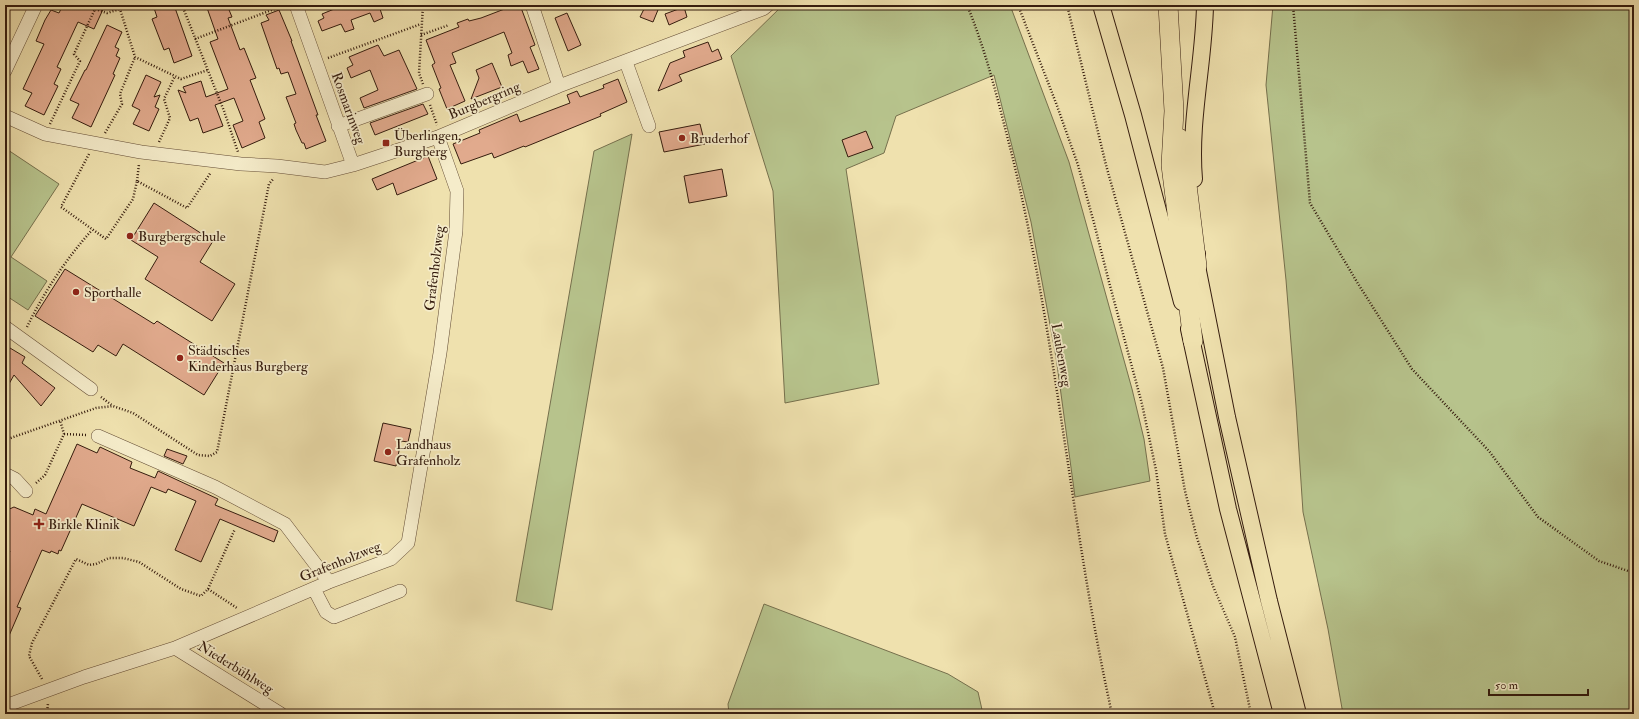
<svg xmlns="http://www.w3.org/2000/svg" width="1639" height="719" viewBox="0 0 1639 719" font-family="'IM FELL Double Pica',serif">
<style>
.green{fill:#b7c38c;stroke:#76704d}
.building{fill:#e1aa8d;stroke:#351c0e}
.lines{fill:none;stroke-linecap:round;stroke-linejoin:round}
.minor-casing{stroke:#644d36;stroke-width:14}
.major-casing{stroke:#351c0e;stroke-width:18}
.highway-casing{stroke:#351c0e;stroke-width:20}
.path{stroke:#351c0e;stroke-width:2.5;stroke-dasharray:1 2;stroke-linecap:butt}
.minor{stroke:#f5ecca;stroke-width:13}
.major{stroke:#efe1ae;stroke-width:16}
.highway{stroke:#efe1ae;stroke-width:19}
.poi-dot{fill:#8f2418;stroke:#f5ecca;stroke-width:1.5}
.labels{text-anchor:middle;stroke-width:3.5;stroke-linejoin:round;paint-order:stroke}
.street-label{font-size:14px;fill:#351c0e;stroke:#f5ecca}
.poi-label{font-size:14px;fill:#351c0e;stroke:#f5ecca;text-anchor:start}
</style>
<rect width="100%" height="100%" fill="#efe1ae"/>
<filter id="stains"><feTurbulence type="fractalNoise" baseFrequency=".005" numOctaves="4"/><feColorMatrix values="0 0 0 0 .2 0 0 0 0 .09 0 0 0 0 .02 0 0 0 .5 -.17"/></filter>
<radialGradient id="worn" r=".72"><stop offset=".6" stop-color="#630" stop-opacity="0"/><stop offset="1" stop-color="#630" stop-opacity=".3"/></radialGradient>
<path class="green" d="M783,5H1010L1069,162L1132,389L1144,439L1150,481L1075,497L1056,357L1031,222L994,75L896,116L884,153L846,169L879,384L785,403L773,191L731,56Z
M1273,5H1634V714H1343L1328,629L1303,512L1296,406L1286,280L1266,85Z
M632,134L552,610L516,601L594,151Z
M5,148L59,184L11,257L47,281L28,310L5,295Z
M764,604L948,674L978,692L983,714H729L728,704Z"/>
<path class="building" d="M63,5H105L94,29L78,22L57,67L61,69L54,84L58,86L44,115L25,106L32,93L23,89L44,44L36,41L45,20L51,10L59,13Z
M153,5H174L192,56L174,63L169,48L164,50L152,19L157,17Z
M206,5H227L232,17L228,18L240,50L244,48L256,78L250,80L265,119L259,122L265,138L242,148L233,125L243,121L234,98L215,105L223,126L203,133L198,118L190,121L178,90L186,93L183,87L201,81L206,97L228,89L210,42L218,39Z
M344,5H388V6L380,9L383,18L374,22L370,13L351,20L354,29L345,32L341,24L322,31L318,21L324,18L322,14Z
M515,5H520L535,45L530,47L539,69L528,73L523,61L511,66L508,55L512,53L504,32L452,53L456,63L450,65L465,101L447,109L439,89L441,88L432,65L435,63L426,40L459,27L457,23L468,19L469,21L481,18Z
M646,5H660L653,22L640,17Z
M684,7L687,17L669,25L665,14Z
M279,10L292,41H291L318,115H316L326,141L306,149L304,143H302L296,130L294,124L296,123L286,97L296,94L288,72L281,74L279,68L277,69L261,23L269,20L266,15Z
M567,13L581,45L568,51L555,18Z
M107,25L122,32L115,47L119,49L116,56L120,58L113,74L115,75L91,127L72,118L79,104L70,100L85,70H86Z
M708,42L712,52L718,49L722,59L679,75L682,81L658,91L670,63L685,57L683,51Z
M378,45L384,56L399,50L417,89L364,108L360,98L378,90L370,70L351,78L347,68L353,65L349,57Z
M492,63L502,87L471,99L479,78L476,70Z
M146,75L161,82L154,97L160,95L155,107L159,109L149,131L133,124L140,110L132,106Z
M618,79L627,102L600,114L601,116L525,147L524,146L494,158L492,153L461,164L453,144L480,133L479,130L517,114L520,122L570,103L567,95L577,91L580,97L604,88L603,85Z
M423,104L428,114L375,135L370,123Z
M700,124L705,144L664,152L659,132Z
M866,131L873,148L848,157L842,140Z
M428,156L437,179L397,195L393,183L377,190L372,179Z
M722,169L727,196L689,203L684,176Z
M154,203L213,241L200,262L235,284L212,321L145,279L158,257L131,240Z
M65,269L154,324L157,321L224,363L204,395L123,344L116,356L98,345L93,352L35,316Z
M5,345L25,357L22,363L55,388L41,406L14,375L5,391Z
M383,423L411,429L408,442L401,441L396,466L374,461Z
M77,444L97,453L100,447L132,462L130,468L155,478L158,471L218,499L215,505L278,531L274,542L220,519L201,562L175,550L196,501L168,489L166,493L151,487L134,526L82,504L61,551L59,550L58,554L51,551L50,553L42,550L17,607L21,608L5,645V563L10,551L5,549V511L14,507L33,515L35,509L46,514Z
M167,449L187,456L183,464L164,456Z"/>
<g class="lines">
<g class="minor-casing">
<path id="minor" d="M296,5L353,165
M532,5L559,86
M626,62L649,126
M5,71L36,5
M5,116L45,134L141,152L241,164L277,166L325,172L353,165L438,137L559,86L763,9L768,5
M338,126L427,94
M5,327L91,389
M98,436L215,487L285,524L329,582
M5,474L15,479L26,491
M314,589L326,612L334,617L400,591
M175,648L281,714
M5,706L84,677L175,648L329,582L391,559L408,543L440,353L456,231L457,191L438,137"/>
</g>
<g class="major-casing">
<path id="major" d="M1101,5L1133,115L1182,302
M1194,179C1189,121 1204,63 1205,5
M1197,254V266L1227,417L1269,601L1298,714
M1189,329L1228,509L1282,714"/>
</g>
<g class="highway-casing">
<path id="highway" d="M1168,5L1174,111L1171,165L1193,341
M1179,138L1184,161L1197,266"/>
</g>
<path class="path" d="M120,5V9L135,57L181,79L208,70
M182,5L224,111L238,152
M967,5C987,53 999,105 1012,155C1057,339 1071,529 1112,714
M1018,5L1056,103L1078,165L1094,223L1109,282L1142,404L1156,470L1165,534L1215,714
M1067,5L1106,165L1163,368L1185,491L1197,538L1213,586L1235,637L1251,714
M1293,5L1310,203L1357,282L1412,369L1489,451L1538,517L1599,561L1634,573
M310,8L317,5
M421,35L449,25
M195,39L285,5
M328,58L421,24
M423,84L419,73L423,5
M430,105L437,125
M50,124L80,61L74,54L95,9L107,13L120,9
M105,133L122,104L120,94L135,57
M159,142L170,118L164,99L175,76
M89,154L61,207L106,239L133,199L137,181L187,208L211,172
M137,181L139,164
M27,327C44,292 66,259 92,230
M101,397L113,406
M64,434L87,435
M5,440L96,408L113,406L133,413L198,455L210,456L217,452L269,184L274,178
M36,483L45,475L64,434L60,420
M208,589L235,529
M42,679L29,656L32,643L76,559L89,565L96,564L109,558H123L139,562L181,589L201,596L208,589L237,608
M47,714L48,703"/>
<use href="#minor" class="minor"/>
<use href="#major" class="major"/>
<use href="#highway" class="highway"/>
</g>
<g class="poi-dot">
<circle cx="682" cy="138" r="4"/>
<rect x="382" y="139" width="8" height="8" rx="2"/>
<circle cx="130" cy="236" r="4"/>
<circle cx="76" cy="292" r="4"/>
<circle cx="180" cy="358" r="4"/>
<circle cx="388" cy="452" r="4"/>
<path d="M37 518h4v4h4v4h-4v4h-4v-4h-4v-4h4z"/>
</g>
<g class="labels">
<g class="street-label">
<text transform="translate(484 100) rotate(-23)" y="5">Burgbergring</text>
<text transform="translate(349 108) rotate(70)" y="5">Rosmarinweg</text>
<text transform="translate(434 268) rotate(-83)" y="5">Grafenholzweg</text>
<text transform="translate(1062 355) rotate(80)" y="5">Laubenweg</text>
<text transform="translate(340 561) rotate(-22)" y="5">Grafenholzweg</text>
<text transform="translate(236 667) rotate(32)" y="5">Niederbühlweg</text>
</g>
<g class="poi-label">
<text x="394" y="140">Überlingen,<tspan x="394" dy="16">Burgberg</tspan></text>
<text x="690" y="143">Bruderhof</text>
<text x="138" y="241">Burgbergschule</text>
<text x="84" y="297">Sporthalle</text>
<text x="188" y="355">Städtisches<tspan x="188" dy="16">Kinderhaus Burgberg</tspan></text>
<text x="396" y="449">Landhaus<tspan x="396" dy="16">Grafenholz</tspan></text>
<text x="48" y="529">Birkle Klinik</text>
</g>
</g>
<rect width="1639" height="719" fill="none" stroke="#efe1ae" stroke-width="20"/>
<rect x="6" y="6" width="1627" height="707" fill="none" stroke="#351c0e" stroke-width="2"/>
<rect x="10" y="10" width="1619" height="699" fill="none" stroke="#351c0e"/>
<path d="M1489 689v6h99v-6" fill="none" stroke="#351c0e" stroke-width="2"/>
<text x="1495" y="689" font-size="12" fill="#351c0e" stroke="#f5ecca" stroke-width="3" paint-order="stroke">50 m</text>
<rect width="100%" height="100%" filter="url(#stains)"/>
<rect width="100%" height="100%" fill="url(#worn)"/>
</svg>
